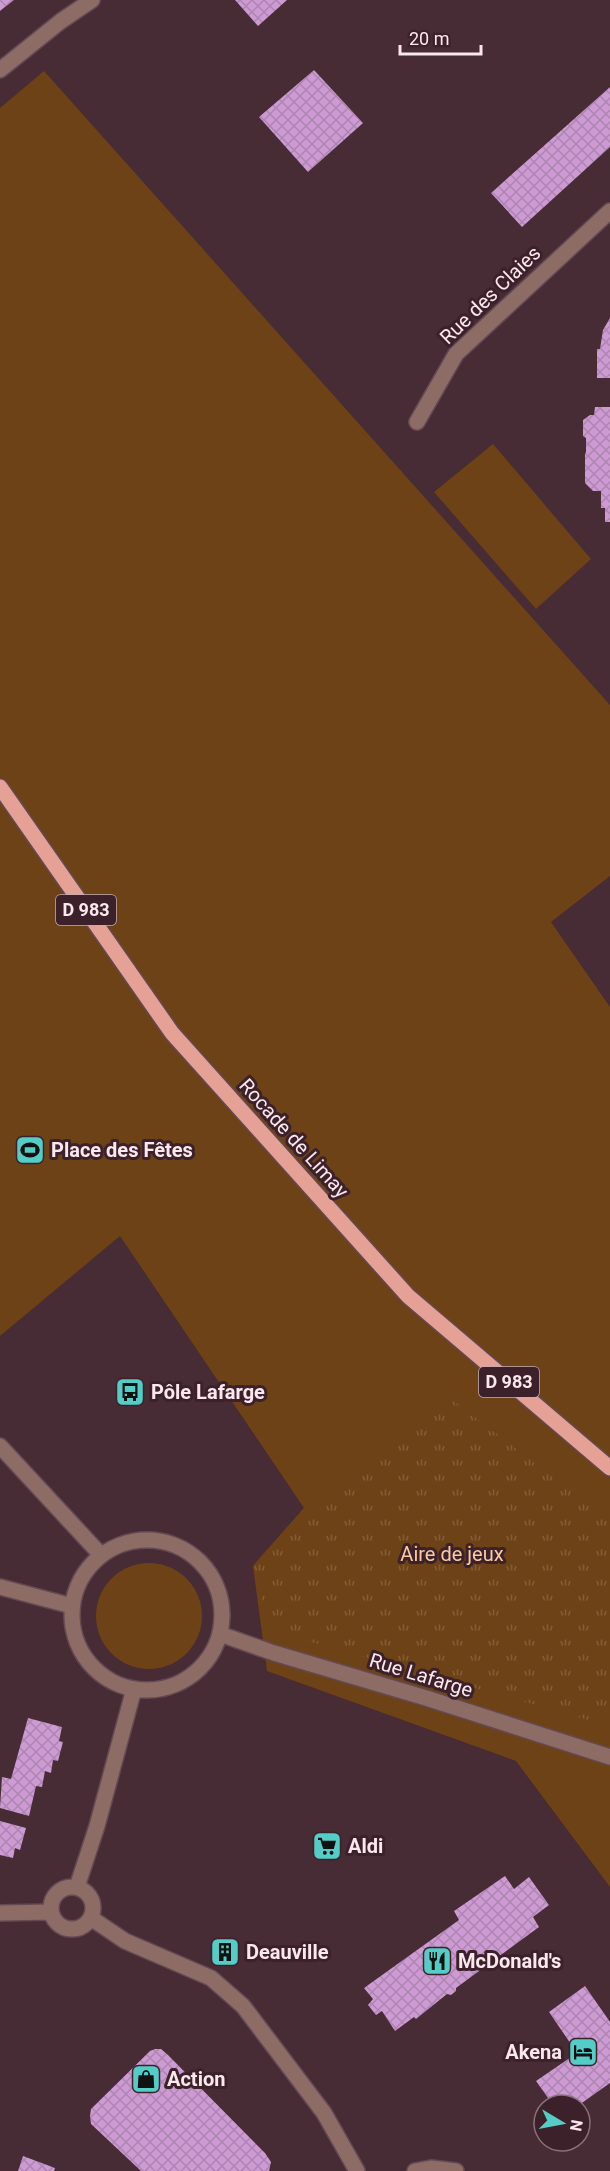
<svg xmlns="http://www.w3.org/2000/svg" width="610" height="2171" viewBox="0 0 610 2171" font-family="Roboto,sans-serif">
<style>
.grass{fill:#6d4217}
.park{fill:url(#park-tufts)}
.building{fill:url(#building-cross-hatch)}
.lines{fill:none;stroke-linecap:round;stroke-linejoin:round}
.minor-casing{stroke:#644953;stroke-width:18}
.major-casing{stroke:#644953;stroke-width:18}
.minor{stroke:#8e6c66;stroke-width:15}
.major{stroke:#e6a196;stroke-width:15}
.labels{text-anchor:middle;stroke-width:6;stroke-linejoin:round;paint-order:stroke}
.shield{fill:#3c212b;stroke:#c2acb4;stroke-width:1.5}
.shield-label{font-size:18px;font-weight:bold;fill:#fbe8ee}
.street-label{font-size:20px;fill:#fbe8ee;stroke:#3c212b}
.poi-label{font-size:20px;font-weight:bold;fill:#fbe8ee;stroke:#3c212b;text-anchor:start}
.park-label{font-size:20px;fill:#facaa0;stroke:#3c212b}
</style>
<defs>
<pattern id="park-tufts" width="24" height="20" patternUnits="userSpaceOnUse" patternTransform="scale(1.5)"><rect width="24" height="20" fill="#6d4217"/><path d="M3 7l-1-3M5 7V3M7 7l1-3M15 17l-1-3M17 17v-4M19 17l1-3" fill="none" stroke="#835d39"/></pattern>
<pattern id="building-cross-hatch" width="8" height="8" patternUnits="userSpaceOnUse" patternTransform="scale(1.5)"><rect width="8" height="8" fill="#ce9ad4"/><path d="M0 0l8 8M0 8l8-8" fill="none" stroke="#ad85b1"/></pattern>
</defs>
<rect width="100%" height="100%" fill="#472b35"/>
<path class="grass" d="M44,71L610,705V876L551,922L610,1007V1887L516,1761L267,1671L253,1566L304,1508L120,1236L0,1336V108Z
M493,444L591,559L536,609L434,492Z
M96 1616a53 53 0 1 1 106 0a53 53 0 1 1-106 0Z"/>
<path class="park" d="M454,1401L610,1521V1726L308,1641L270,1625L253,1566L304,1508Z"/>
<path class="building" d="M0,0H14L0,11Z
M235,0H287L258,26Z
M314,70L363,123L308,172L259,117Z
M610,87V147L522,227L491,193Z
M610,318V378H597V349H600L603,330Z
M595,407H610V522H605V508H601V491H593L585,483V454L586,452V438L583,436V420L590,415H594Z
M28,1718L62,1727L59,1741L63,1742L58,1761L53,1760L51,1773L45,1771L42,1787L36,1786L29,1816L0,1808L2,1777L11,1779Z
M0,1821L26,1828L20,1850L15,1848L13,1858L0,1855Z
M505,1876L514,1889L529,1877L549,1905L533,1917L539,1927L456,1988V1991L451,1995L447,1994L416,2019L414,2017L395,2031L382,2011L376,2015L368,2005L373,1999L364,1988L459,1920L454,1911Z
M224,1942L234,1955L225,1962L215,1949Z
M585,1986L610,2022V2083L579,2105H553L536,2081L577,2053L549,2012Z
M155,2049H161L168,2055L265,2153L271,2162L269,2171H141L91,2124L90,2116L91,2109L150,2051Z
M23,2156L55,2168L54,2171H18Z"/>
<g class="lines">
<g class="minor-casing">
<path id="minor" d="M0,70L61,21L92,0
M417,422L456,354L610,211
M0,1446L101,1555
M72 1615a75 75 0 1 1 150 0a75 75 0 1 1-150 0Z
M0,1587L72,1606
M220,1634L274,1653L426,1698L610,1757
M51 1908a21 21 0 1 1 42 0a21 21 0 1 1-42 0Z
M77,1887L97,1826L134,1689
M0,1913L51,1912
M91,1918L125,1941L211,1978L243,2006L324,2113L357,2171
M415,2171L431,2168L456,2171"/>
</g>
<g class="major-casing">
<path id="major" d="M0,787L172,1033L408,1296L610,1468"/>
</g>
<use href="#minor" class="minor"/>
<use href="#major" class="major"/>
</g>
<defs>
<g id="stadium-square" transform="scale(1.5)"><rect x="-9" y="-9" width="18" height="18" rx="4" fill="#54cdc7" stroke="#3c212b"/><path d="M0-5a6.5 5 0 1 0 0 10a6.5 5 0 1 0 0-10ZM-3.5-1.8h7v3.6h-7Z" fill="#111"/></g>
<g id="bus-square" transform="scale(1.5)"><rect x="-9" y="-9" width="18" height="18" rx="4" fill="#54cdc7" stroke="#3c212b"/><path d="M-5-6H5V4H4V6H2V4H-2V6H-4V4H-5ZM-3.5-4V0h7V-4ZM-3.5 1.2v1.5H-2V1.2ZM2 1.2v1.5H3.5V1.2Z" fill="#111"/></g>
<g id="supermarket-square" transform="scale(1.5)"><rect x="-9" y="-9" width="18" height="18" rx="4" fill="#54cdc7" stroke="#3c212b"/><path d="M-6-5.5h2.5l.6 2H6L4.5 2H-2.5L-4.4-4H-6ZM-1.5 3.2a1.3 1.3 0 1 0 .1 0ZM3 3.2a1.3 1.3 0 1 0 .1 0Z" fill="#111"/></g>
<g id="building-square" transform="scale(1.5)"><rect x="-9" y="-9" width="18" height="18" rx="4" fill="#54cdc7" stroke="#3c212b"/><path d="M-4-6H4V6H1V3H-1V6H-4ZM-2.5-4.3h1.7v1.8h-1.7ZM.8-4.3h1.7v1.8H.8ZM-2.5-1h1.7V.8h-1.7ZM.8-1h1.7V.8H.8Z" fill="#111"/></g>
<g id="restaurant-square" transform="scale(1.5)"><rect x="-9" y="-9" width="18" height="18" rx="4" fill="#54cdc7" stroke="#3c212b"/><path d="M-5-6h1v4h1v-4h1v4h1v-4h1v5L-1.5 .5V6h-2V.5L-5-1ZM5-6V6H3V1.5H1.5Q1.5-4 5-6Z" fill="#111"/></g>
<g id="hotel-square" transform="scale(1.5)"><rect x="-9" y="-9" width="18" height="18" rx="4" fill="#54cdc7" stroke="#3c212b"/><path d="M-6-4.5h1.5V1H6V5H4.5V3h-9V5H-6ZM-4 0a1.8 1.8 0 1 1 3.6 0ZM.5 0V-2.5h3Q6-2.5 6 0Z" fill="#111"/></g>
<g id="shop-square" transform="scale(1.5)"><rect x="-9" y="-9" width="18" height="18" rx="4" fill="#54cdc7" stroke="#3c212b"/><path d="M-5-2.5h2.3a2.7 3.5 0 0 1 5.4 0H5L5.5 6h-11ZM-1.5-2.5h3a1.5 2.3 0 0 0-3 0Z" fill="#111"/></g>
</defs>
<g fill-rule="evenodd">
<use href="#stadium-square" x="30" y="1150"/>
<use href="#bus-square" x="130" y="1392"/>
<use href="#supermarket-square" x="327" y="1846"/>
<use href="#building-square" x="225" y="1952"/>
<use href="#restaurant-square" x="437" y="1961"/>
<use href="#hotel-square" x="583" y="2052"/>
<use href="#shop-square" x="146" y="2079"/>
</g>
<g class="labels">
<g class="shield">
<rect x="56" y="895" width="60" height="30" rx="4.5"/>
<rect x="479" y="1367" width="60" height="30" rx="4.5"/>
</g>
<g class="shield-label">
<text x="86" y="916">D 983</text>
<text x="509" y="1388">D 983</text>
</g>
<g class="street-label">
<text transform="translate(490 295) rotate(-44)" y="7">Rue des Claies</text>
<text transform="translate(294 1138) rotate(48)" y="7">Rocade de Limay</text>
<text transform="translate(421 1675) rotate(17)" y="7">Rue Lafarge</text>
</g>
<g class="poi-label">
<text x="51" y="1157">Place des Fêtes</text>
<text x="151" y="1399">Pôle Lafarge</text>
<text x="348" y="1853">Aldi</text>
<text x="246" y="1959">Deauville</text>
<text x="458" y="1968">McDonald's</text>
<text x="562" y="2059" text-anchor="end">Akena</text>
<text x="167" y="2086">Action</text>
</g>
<g class="park-label">
<text x="452" y="1561">Aire de jeux</text>
</g>
</g>
<g transform="translate(562 2123) rotate(100)"><circle r="28" fill="#3c212b" stroke="#887179" stroke-width="1.5"/>
<path d="M0-4.5L10 22L0 15L-10 22Z" fill="#54cdc7"/>
<text y="-9" font-size="16" font-weight="bold" text-anchor="middle" fill="#fbe8ee">N</text>
</g>
<path d="M400 45v9h81v-9" fill="none" stroke="#fbe8ee" stroke-width="3"/>
<text x="409" y="45" font-size="18" fill="#fbe8ee" stroke="#3c212b" stroke-width="4.5" paint-order="stroke">20 m</text>
</svg>
